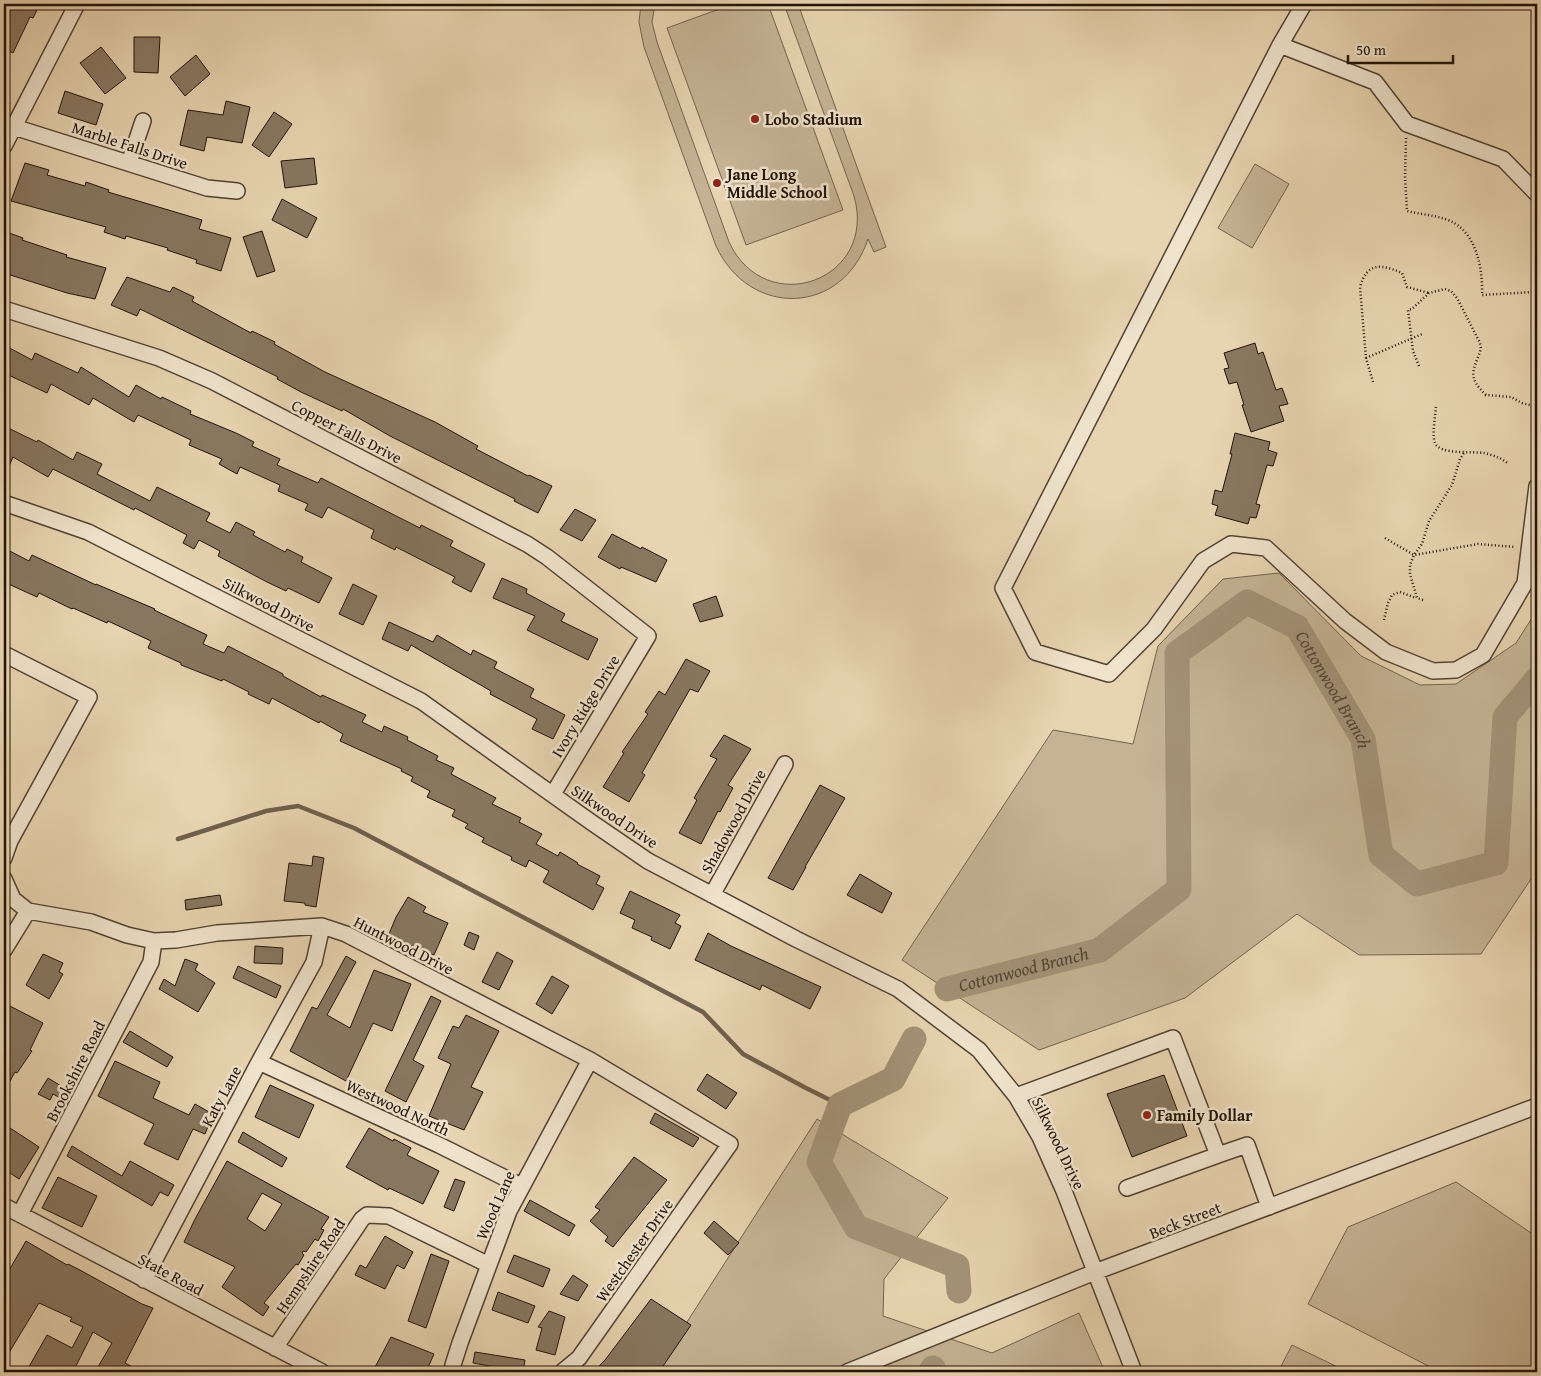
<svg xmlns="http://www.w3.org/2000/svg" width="1541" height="1376" viewBox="0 0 1541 1376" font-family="'Gentium Book Plus',serif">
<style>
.green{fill:#c5b394;stroke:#73634e}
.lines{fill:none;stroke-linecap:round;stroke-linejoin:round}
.stream{stroke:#705f4b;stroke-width:4.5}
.river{stroke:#a49277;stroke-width:25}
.building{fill:#887760;stroke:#211309;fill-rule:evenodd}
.minor-casing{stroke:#524333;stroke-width:18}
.path{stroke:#211309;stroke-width:2.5;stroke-dasharray:1 2.5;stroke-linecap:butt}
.minor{stroke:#efe3cc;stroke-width:15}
.poi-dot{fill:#8f2418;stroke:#efe3cc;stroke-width:2}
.labels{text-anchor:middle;stroke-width:5;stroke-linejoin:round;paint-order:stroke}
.poi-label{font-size:16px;font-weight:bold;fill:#211309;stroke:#efe3cc;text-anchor:start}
.street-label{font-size:16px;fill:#211309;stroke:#efe3cc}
.water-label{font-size:18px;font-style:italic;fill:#554635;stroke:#efe3cc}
</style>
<rect width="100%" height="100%" fill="#e7d4b0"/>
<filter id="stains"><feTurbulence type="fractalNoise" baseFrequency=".004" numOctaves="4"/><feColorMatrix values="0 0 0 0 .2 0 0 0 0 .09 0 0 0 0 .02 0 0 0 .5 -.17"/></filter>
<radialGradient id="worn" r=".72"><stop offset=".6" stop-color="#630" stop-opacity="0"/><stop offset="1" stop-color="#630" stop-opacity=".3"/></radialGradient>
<path class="green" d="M641,4H655L652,22L657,42L729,242C766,321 878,280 854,196L784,4H798L886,247L874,252L868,239C843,315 750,319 716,246L644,47L639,22Z
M733,4H768L843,210L746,245L667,28Z
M1255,164L1289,184L1252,248L1218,228Z
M1279,573L1361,656L1420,685L1456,684L1516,643L1537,610V881L1531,879L1481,954L1359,955L1297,914L1185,998L1039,1050L902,960L1053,730L1133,744L1158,646L1223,579Z
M817,1119L948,1198L884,1279L883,1316L992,1353L1079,1313L1105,1372H655Z
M1456,1182L1537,1237V1372H1440L1308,1304L1348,1227Z
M1292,1345L1348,1372H1278Z"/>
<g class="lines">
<path class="stream" d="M178,839L266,811L298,806L354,828L703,1012L743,1054L804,1087L840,1105"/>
<g class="river">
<path id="s1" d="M947,989L1100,950L1179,889L1177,653L1247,602L1297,627L1363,739L1381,855L1417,884L1496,863L1505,717L1537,679"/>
<path d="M914,1039L893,1079L840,1105L819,1162L856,1227L957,1266L959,1291"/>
<path d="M930,1372L933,1368"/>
</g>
</g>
<path class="building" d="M4,4H40L33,18L30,17L13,53L4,48Z
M134,37H160L158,73L134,72Z
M101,47L126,78L105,94L80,63Z
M196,55L210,74L185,96L170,77Z
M65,91L103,104L96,125L58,113Z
M226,101L250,107L242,143L207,137L204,151L180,145L188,110L223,115Z
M274,112L292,124L269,157L252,145Z
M314,158L317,184L285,188L281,161Z
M25,163L49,170L47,175L85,186L86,182L109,190L108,192L202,220L199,229L231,238L221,271L196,263L197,260L167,250L168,248L126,236L125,239L104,232L106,227L11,201Z
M282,199L317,218L307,238L272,220Z
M4,231L23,238L22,240L67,255L66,257L106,268L95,299L67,293L4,273Z
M262,231L275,271L257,277L243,237Z
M127,277L170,292L173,287L194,297L192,301L251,333L252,331L275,342L274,344L325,372L435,422L478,446L476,449L528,476L529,475L552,486L538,513L514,501L515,499L390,436L343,409L342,411L301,392L277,379L278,377L140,309L137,316L111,305Z
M1255,343L1258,354L1263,352L1276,390L1282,388L1288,404L1279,406L1284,421L1251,432L1242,405H1244L1237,382L1229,384L1224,369L1229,368L1224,353Z
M4,345L32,360L35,353L78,373L81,367L129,397L136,385L161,399L162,397L191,411L190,414L236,433L254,442L252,446L280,459L277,465L318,483L321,478L420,528L421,525L453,541L450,546L485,564L471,592L452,582L455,577L396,547L395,550L371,538L374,530L328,507L322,518L305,510L308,504L278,491L280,485L240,467L237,474L219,464L222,459L189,445L191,440L138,415L134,422L93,398L89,405L51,384L47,393L4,373Z
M4,426L37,442L38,440L73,460L77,452L102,464L97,474L150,501L157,487L210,513L206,521L230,533L236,522L255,532L253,535L285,552L287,549L303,557L301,562L332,578L319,603L288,588L286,591L267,582L218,556L220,551L199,540L194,549L183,543L187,535L135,508L134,510L53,469L48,477L13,457L4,478Z
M1235,433L1270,442L1268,450L1277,453L1273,466L1267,465L1256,504L1260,505L1256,518L1250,517L1248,524L1215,515L1218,506L1212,504L1215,490L1222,492L1232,454H1230Z
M575,509L596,520L582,541L560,530Z
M612,534L641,549L642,547L667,560L656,582L621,567L620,569L598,557Z
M4,548L29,561L32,555L96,585V584L155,609L154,610L207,635L203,644L224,653L228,646L283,674V676L321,697L322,695L366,715L362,722L382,732L384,726L408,737L407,740L438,756L436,760L454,768L451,774L496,798L492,804L521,818L519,822L542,834L536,844L558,856L560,852L578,863L577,864L600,876L596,884L604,888L593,910L543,882L549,871L529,860L526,867L511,860L512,857L482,842L484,838L465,828L468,824L452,816L455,810L427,797L430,791L411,781L413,777L401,771L402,769L340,741L343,734L320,721L319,723L272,698L269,704L248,694L249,692L223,679L222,681L181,665V663L148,648L151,641L108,621L107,623L73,608L72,609L39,593L37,597L4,582Z
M502,578L527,589L526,593L565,614L561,621L598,639L588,660L527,630L535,616L493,598Z
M353,584L377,596L363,625L339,614Z
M716,596L723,616L700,622L693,604Z
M389,622L433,642L437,635L471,655L473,650L497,662L494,668L534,689L530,697L565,715L553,739L532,729L537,719L490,694L491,691L411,645L408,651L382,639Z
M686,659L710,671L698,692L690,689L642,773L645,775L629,802L603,787L624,753L622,752L648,714L645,712L659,691L665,695Z
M724,735L751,749L728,785L733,788L720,812L718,811L701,844L679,833L697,800L694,798L717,759L710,756Z
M820,785L845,798L805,867H806L793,890L768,878Z
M313,856L324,858L316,907L305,905V903L284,901L289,863L312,866Z
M860,874L892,893L882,913L847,895Z
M630,891L680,915L675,923L681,926L670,949L651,940L652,937L632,928L635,920L620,913Z
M220,895L222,905L186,910L185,900Z
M408,897L426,907L423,912L448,923L434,955L406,944L389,934L396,917Z
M469,932L479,936L474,950L464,945Z
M708,933L731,946L821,987L810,1009L762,985L760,990L695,960Z
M255,946L283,948L282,964L254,963Z
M497,952L513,961L499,990L482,982Z
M43,954L63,963L59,972L63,974L49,999L26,985Z
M346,956L356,962L327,1015L350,1028L374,970L411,984L392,1031L373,1023L346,1081L290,1051L312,1007L317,1009Z
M185,959L198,964L195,970L215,983L198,1012L159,989L164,979L175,986Z
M238,966L281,986L276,998L233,978Z
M552,976L569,986L552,1014L536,1004Z
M431,996L441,1001L413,1060L424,1066L406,1102L385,1091Z
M4,1003L43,1023L30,1050L32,1051L17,1073L15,1072L4,1092Z
M466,1015L499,1031L471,1087L483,1092L464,1130L429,1116L451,1064L438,1058L453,1026L459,1028Z
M130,1031L173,1057L167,1067L123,1042Z
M115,1061L160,1082L153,1098L189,1115L195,1104L209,1112L204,1121L209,1124L205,1134L193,1129L178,1160L144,1144L154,1124L98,1096Z
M707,1074L737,1093L726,1109L697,1090Z
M1164,1075L1187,1136L1132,1157L1107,1094Z
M48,1078L71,1092L66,1101L53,1094L50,1100L38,1094Z
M270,1085L314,1105L299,1138L255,1117Z
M655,1113L699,1138L693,1147L650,1123Z
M4,1124L39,1147L19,1179L4,1169Z
M369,1128L393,1141L394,1139L411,1148L407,1155L439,1171L423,1204L389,1188L388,1190L346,1167Z
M243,1132L287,1158L282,1167L238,1142Z
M72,1146L122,1176L130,1161L174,1185L168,1196L160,1192L152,1206L67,1156Z
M634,1157L667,1180L613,1247L605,1241L608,1237L590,1221L600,1210L595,1207Z
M227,1161L329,1217L321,1229L324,1230L318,1241L315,1239L306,1252L303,1251L302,1253L304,1255L298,1265L296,1264L264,1303L269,1307L263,1316L222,1287L235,1267L184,1242L195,1219ZM262,1193L282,1204L265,1231L247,1219Z
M58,1177L97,1196L82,1227L42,1208Z
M455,1179L465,1182L454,1211L444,1207Z
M530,1200L575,1225L569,1236L524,1211Z
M714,1221L739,1243L728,1255L704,1233Z
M385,1236L413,1252L404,1269L397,1265L385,1289L355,1275L360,1265L366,1268Z
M26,1241L67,1265L68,1264L78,1269L142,1304L153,1308L125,1363L142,1372H95L112,1343L93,1332L73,1372H26L47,1335L72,1348L83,1327L70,1321L72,1318L39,1303L4,1361V1279Z
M431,1254L449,1261L426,1328L408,1321Z
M514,1255L550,1269L543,1287L507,1272Z
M573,1275L588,1285L578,1301L560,1294Z
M498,1292L535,1306L528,1323L492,1310Z
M651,1299L691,1325L659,1372H593L605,1360Z
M549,1311L565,1317L555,1355L536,1350L542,1328L538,1327Z
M391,1337L434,1354L426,1372H380L374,1369Z
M475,1352L525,1360L523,1372L473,1363Z"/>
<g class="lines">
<g class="minor-casing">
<path id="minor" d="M1304,4L1280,45L1003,588L1035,652L1109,674L1154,629L1203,561L1231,544L1266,548L1345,621L1386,652L1433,671L1456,670L1483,655L1525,583L1537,486
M1280,45L1375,82L1407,124L1503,159L1537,194
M14,127L207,188L237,191
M4,146L77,4
M129,163L143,121
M4,309L159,358L212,381L527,544L547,557L648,636L553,794
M4,503L88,532L421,701L591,822L648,861L796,939L898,989L979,1050L1016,1096L1040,1137L1064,1191L1134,1372
M4,654L89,697L10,841L4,858
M4,879L13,899L28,911L91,922L127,935L154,941L176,940L217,933L322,926L346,934L590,1060L730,1144L579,1358L562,1372
M712,895L785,764
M4,950L28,911
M259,1062L439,1145L521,1186
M1016,1096L1173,1038L1218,1155L1247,1145L1269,1207
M1127,1188L1218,1155
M4,1206L322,1372
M20,1214L151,962L154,941
M144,1280L259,1062L314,962L322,926
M275,1348L362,1219L367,1215L389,1216L489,1265
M453,1372V1365L460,1343L509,1211L590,1060
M847,1372L1095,1272L1537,1106"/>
</g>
<path class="path" d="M1406,138L1405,177L1407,211C1419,214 1433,215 1445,219C1476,228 1483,268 1482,295L1534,292
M1366,358L1422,334
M1419,366L1413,351L1408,310L1412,309L1429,293L1445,289L1451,291L1457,298L1480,343L1481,349C1474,370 1466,376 1486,395L1511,397L1522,403L1537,407
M1373,382L1366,358L1360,287C1367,262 1381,264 1402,273L1407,287L1429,293
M1436,407C1435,416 1432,436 1435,443C1440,455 1472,451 1484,453C1493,455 1501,458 1509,464
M1385,538L1414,555L1478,544L1515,547
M1423,600L1417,598L1410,574V565L1414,555L1422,544L1429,521L1452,485L1460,459L1465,451
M1384,620L1388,603L1392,595L1400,592L1416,598"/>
<use href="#minor" class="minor"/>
</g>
<g class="poi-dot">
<circle cx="755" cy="119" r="5"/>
<circle cx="717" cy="183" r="5"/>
<circle cx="1147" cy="1115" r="5"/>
</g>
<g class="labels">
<g class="poi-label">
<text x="765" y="125">Lobo Stadium</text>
<text x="727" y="180">Jane Long<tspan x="727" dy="18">Middle School</tspan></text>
<text x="1157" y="1121">Family Dollar</text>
</g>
<g class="street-label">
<text transform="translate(130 145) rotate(18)" y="6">Marble Falls Drive</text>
<text transform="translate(347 431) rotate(27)" y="6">Copper Falls Drive</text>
<text transform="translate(269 604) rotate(27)" y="6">Silkwood Drive</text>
<text transform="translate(585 706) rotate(-59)" y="6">Ivory Ridge Drive</text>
<text transform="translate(615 816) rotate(34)" y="6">Silkwood Drive</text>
<text transform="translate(733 821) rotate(-61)" y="6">Shadowood Drive</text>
<text transform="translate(404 945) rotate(27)" y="6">Huntwood Drive</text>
<text transform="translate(75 1071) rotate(-63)" y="6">Brookshire Road</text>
<text transform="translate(221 1096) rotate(-62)" y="6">Katy Lane</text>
<text transform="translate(398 1107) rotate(25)" y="6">Westwood North</text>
<text transform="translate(1059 1143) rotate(64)" y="6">Silkwood Drive</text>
<text transform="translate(495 1205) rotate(-66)" y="6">Wood Lane</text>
<text transform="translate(1185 1220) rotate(-21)" y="6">Beck Street</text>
<text transform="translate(634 1250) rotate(-55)" y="6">Westchester Drive</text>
<text transform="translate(310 1266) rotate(-56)" y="6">Hempshire Road</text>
<text transform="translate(171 1274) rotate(28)" y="6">State Road</text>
</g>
<g class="water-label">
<text dy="6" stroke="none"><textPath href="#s1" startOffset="709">Cottonwood Branch</textPath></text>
<text dy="6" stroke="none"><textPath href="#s1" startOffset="79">Cottonwood Branch</textPath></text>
</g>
</g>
<rect width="1541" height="1376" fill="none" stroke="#e7d4b0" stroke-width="20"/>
<rect x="5" y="5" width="1531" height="1366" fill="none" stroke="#211309" stroke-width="2.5"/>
<rect x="10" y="10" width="1521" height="1356" fill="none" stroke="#211309"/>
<path d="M1348 55v8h105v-8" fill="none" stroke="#211309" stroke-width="2.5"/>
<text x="1356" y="55" font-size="15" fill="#211309" stroke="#efe3cc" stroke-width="4" paint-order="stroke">50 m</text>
<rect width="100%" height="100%" filter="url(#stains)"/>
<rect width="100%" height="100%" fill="url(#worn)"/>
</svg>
